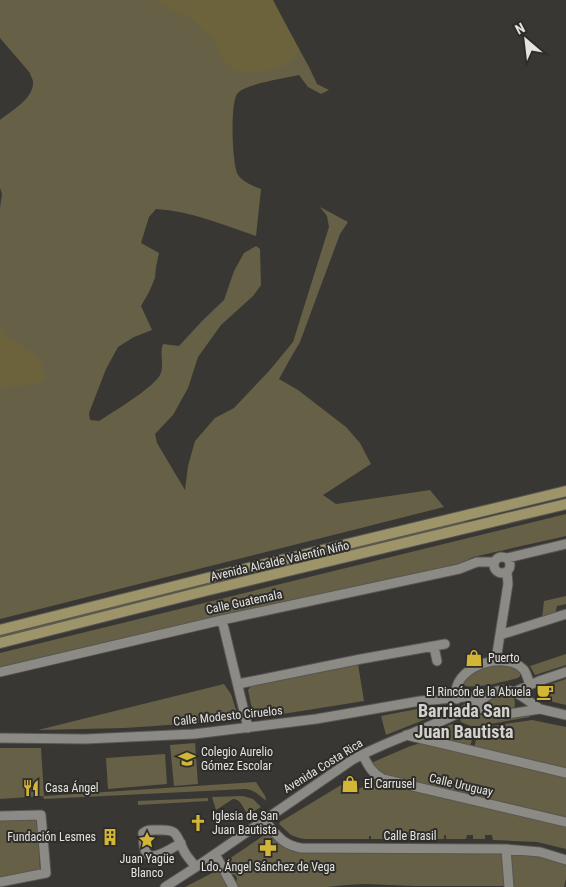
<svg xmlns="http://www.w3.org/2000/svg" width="566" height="887" viewBox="0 0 566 887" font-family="'Roboto Condensed',sans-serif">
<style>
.green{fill:#666047}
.forest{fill:#6c623b}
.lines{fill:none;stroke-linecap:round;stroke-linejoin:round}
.street-casing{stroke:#575652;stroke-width:11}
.secondary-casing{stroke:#575652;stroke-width:12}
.street{stroke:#8b8a84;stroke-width:9}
.secondary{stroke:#9e9469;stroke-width:10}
.labels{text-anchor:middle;stroke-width:4;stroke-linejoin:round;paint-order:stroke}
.street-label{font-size:12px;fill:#e4e4e1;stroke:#2e2d29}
.poi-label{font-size:12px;fill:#e4e4e1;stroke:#2e2d29;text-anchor:start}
.district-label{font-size:18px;font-weight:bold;fill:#d4d2cc;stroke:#2e2d29}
</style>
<rect width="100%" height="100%" fill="#393733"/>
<path class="green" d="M0,0H272L309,67L317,84L329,90L321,94L308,87L299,75C286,78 244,84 237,94C230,104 232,165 238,175C243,182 253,186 261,189L256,236C224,225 191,211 156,209L149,217L141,243L159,253L156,267L155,278L149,292L141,306L152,330L134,337L118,347L106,369L89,413L90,420L99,421C113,412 153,388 160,375C165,365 159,354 163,344L179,346L203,320L224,300L234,271L244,253L256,246L260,249L261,285L253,296L221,325L198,357L188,388L173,415L155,434L157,443L185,490L188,466L195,441L215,418L234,408L269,371L293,342L329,227L327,216L320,207L348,222L340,234L300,342L290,359L279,379L298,390L346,427L360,443L371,464L323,495L336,504L430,490L444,507L0,619V208L2,194L0,188V120C11,111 35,98 33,81C33,80 30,75 30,73L0,38Z
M566,514V536L473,557L458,565L0,668V653Z
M465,521L466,523L0,638V635L244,574Z
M566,596V604L557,606L555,614L542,618L544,601Z
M566,654V665L535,675L530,666Z
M358,664L364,701L270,716C250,716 252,707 248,690L251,686Z
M508,664L520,671V676L518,678C501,682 482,688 464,686L463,684L465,679L483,666Z
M566,679V705L545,700V698L542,697L544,686H546Z
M224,684L231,694L237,713L232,719L227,721L124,728L38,730Z
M506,693L513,696C521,714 503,712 492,709L489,703L492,696Z
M444,707L446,711L386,735L381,716L417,709Z
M529,714L530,717L473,727L461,722L460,719L476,715H483L500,719H506Z
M532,720L566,727V769L474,748L479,728Z
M455,723L474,732L470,747L434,738L433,731Z
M195,743L198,784L174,786L170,745Z
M420,743L566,777V819L383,777L371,763L408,747Z
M0,748H41L44,796L256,782L265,796L266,801C259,795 255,790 245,789L44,799L43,796L0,799Z
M165,754L167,784L108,789L106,758Z
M373,780L566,825V849L537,842L493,840L492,835H485V839H473V835H467L466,839H446V835H444V839H428V835H423V839H399V836H398L397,839H371V836H369V839H305L299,838L291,835L279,824L280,822L346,782L352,793L364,786L365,787L367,785V784Z
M243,796L253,799L261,807L248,815C244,809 240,798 233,799L216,810L212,797Z
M208,798V801L138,805V801Z
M23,818V820H28V818H36L37,820L40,870L1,877L0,878V820Z
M269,832L292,851L295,852L502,853L505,884L503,886H414L365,884L346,885L327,887H238L236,882L237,878L235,875L232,874L226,861Z
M511,854L541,857L566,864V879L564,887H512Z
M220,869L229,887H185Z"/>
<path class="forest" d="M155,0H273L300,51L294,58L282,67L267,71L237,72L226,64L218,51L216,41L202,30L192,19L173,11Z
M0,327L7,339L19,343L40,360L46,378L36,384L0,387Z"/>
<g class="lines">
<g class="street-casing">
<path id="street" d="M494 565a8 8 0 1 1 16 0a8 8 0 1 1-16 0Z
M507,558L566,544
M222,620L248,728
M500,635L566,614
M434,647L437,661
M496,660L508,584L507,572
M0,672L222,620L459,569L477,562H494
M238,684L361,659L445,644
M514,692L539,681L566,672
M457,699C457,696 456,693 456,691C458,665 506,650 524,670C527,674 528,680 530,685
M471,704L491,712L502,715L540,709L566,715
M406,735L566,773
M0,738L85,739L194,734L316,719L420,701L487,695
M363,755C368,766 372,773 383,779L566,822
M0,816L41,815L46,873L0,882
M264,820C276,834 282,845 301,848L506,849L540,852L566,860
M181,843C173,847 149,865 145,850C143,845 144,838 143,833C148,829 152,830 159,830C178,829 176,835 184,851C187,857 192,862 196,867
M506,849L509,887
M215,854L233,887
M165,887L196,867L352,760C391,738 434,728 472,706C483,700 490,691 503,690C516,689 529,702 540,709"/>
</g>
<g class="secondary-casing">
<path id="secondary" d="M0,630L203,579L566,491
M0,643L205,591L566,504"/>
</g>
<use href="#street" class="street"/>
<use href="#secondary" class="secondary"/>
</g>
<defs>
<g id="shop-bare" transform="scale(1.35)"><path d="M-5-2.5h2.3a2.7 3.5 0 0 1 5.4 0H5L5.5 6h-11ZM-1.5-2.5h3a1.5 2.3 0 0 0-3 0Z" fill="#d3b635" stroke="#2e2d29" stroke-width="2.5" paint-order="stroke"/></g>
<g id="cafe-bare" transform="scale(1.35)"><path d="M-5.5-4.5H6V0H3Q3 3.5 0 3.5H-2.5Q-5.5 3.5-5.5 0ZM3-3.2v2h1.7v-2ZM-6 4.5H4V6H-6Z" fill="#d3b635" stroke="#2e2d29" stroke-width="2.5" paint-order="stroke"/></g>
<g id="school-bare" transform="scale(1.35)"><path d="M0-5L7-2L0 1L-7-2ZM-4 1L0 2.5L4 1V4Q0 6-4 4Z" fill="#d3b635" stroke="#2e2d29" stroke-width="2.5" paint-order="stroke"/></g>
<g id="restaurant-bare" transform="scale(1.35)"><path d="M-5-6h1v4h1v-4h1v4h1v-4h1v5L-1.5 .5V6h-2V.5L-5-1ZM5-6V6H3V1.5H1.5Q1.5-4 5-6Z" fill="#d3b635" stroke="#2e2d29" stroke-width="2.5" paint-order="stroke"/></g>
<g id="church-bare" transform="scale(1.35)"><path d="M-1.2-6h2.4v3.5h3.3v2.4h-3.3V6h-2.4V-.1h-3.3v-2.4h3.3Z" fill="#d3b635" stroke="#2e2d29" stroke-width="2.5" paint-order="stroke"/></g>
<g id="building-bare" transform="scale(1.35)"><path d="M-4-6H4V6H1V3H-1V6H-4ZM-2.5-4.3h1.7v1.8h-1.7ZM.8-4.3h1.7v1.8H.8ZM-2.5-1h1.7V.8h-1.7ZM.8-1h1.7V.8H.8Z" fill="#d3b635" stroke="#2e2d29" stroke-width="2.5" paint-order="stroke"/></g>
<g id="sight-bare" transform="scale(1.35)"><path d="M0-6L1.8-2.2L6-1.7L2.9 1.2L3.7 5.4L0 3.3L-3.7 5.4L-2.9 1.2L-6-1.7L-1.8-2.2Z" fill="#d3b635" stroke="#2e2d29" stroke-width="2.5" paint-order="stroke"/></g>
<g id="pharmacy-bare" transform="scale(1.35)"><path d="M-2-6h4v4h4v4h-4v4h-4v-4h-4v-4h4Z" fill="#d3b635" stroke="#2e2d29" stroke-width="2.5" paint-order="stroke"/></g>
</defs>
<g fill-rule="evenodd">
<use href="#shop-bare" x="474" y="658"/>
<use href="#cafe-bare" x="545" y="692"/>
<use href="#school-bare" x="187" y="759"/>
<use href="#shop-bare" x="350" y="784"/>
<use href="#restaurant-bare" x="31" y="788"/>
<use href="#church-bare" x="198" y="823"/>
<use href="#building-bare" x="110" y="837"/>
<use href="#sight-bare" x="147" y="840"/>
<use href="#pharmacy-bare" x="268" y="848"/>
</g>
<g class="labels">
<g class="street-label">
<text transform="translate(280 561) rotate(-13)" y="4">Avenida Alcalde Valentín Niño</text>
<text transform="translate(244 602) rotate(-12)" y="4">Calle Guatemala</text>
<text transform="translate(228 716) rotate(-6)" y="4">Calle Modesto Ciruelos</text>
<text transform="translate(323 766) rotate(-32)" y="4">Avenida Costa Rica</text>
<text transform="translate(461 785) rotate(13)" y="4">Calle Uruguay</text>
<text x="410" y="840">Calle Brasil</text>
</g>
<g class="poi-label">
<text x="488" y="662">Puerto</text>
<text x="531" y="696" text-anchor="end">El Rincón de la Abuela</text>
<text x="201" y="756">Colegio Aurelio<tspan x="201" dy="14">Gómez Escolar</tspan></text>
<text x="364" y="788">El Carrusel</text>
<text x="45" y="792">Casa Ángel</text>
<text x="212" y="820">Iglesia de San<tspan x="212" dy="14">Juan Bautista</tspan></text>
<text x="96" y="841" text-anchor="end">Fundación Lesmes</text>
<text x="147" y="863" text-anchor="middle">Juan Yagüe<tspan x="147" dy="14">Blanco</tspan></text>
<text x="268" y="871" text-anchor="middle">Ldo. Ángel Sánchez de Vega</text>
</g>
<g class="district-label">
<text x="464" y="717">Barriada San<tspan x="464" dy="21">Juan Bautista</tspan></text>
</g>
</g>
<g transform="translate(526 40) rotate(332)" stroke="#2e2d29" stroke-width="4" paint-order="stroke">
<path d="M0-4L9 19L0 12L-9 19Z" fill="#e4e4e1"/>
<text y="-8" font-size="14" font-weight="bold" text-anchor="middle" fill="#e4e4e1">N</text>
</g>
</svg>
